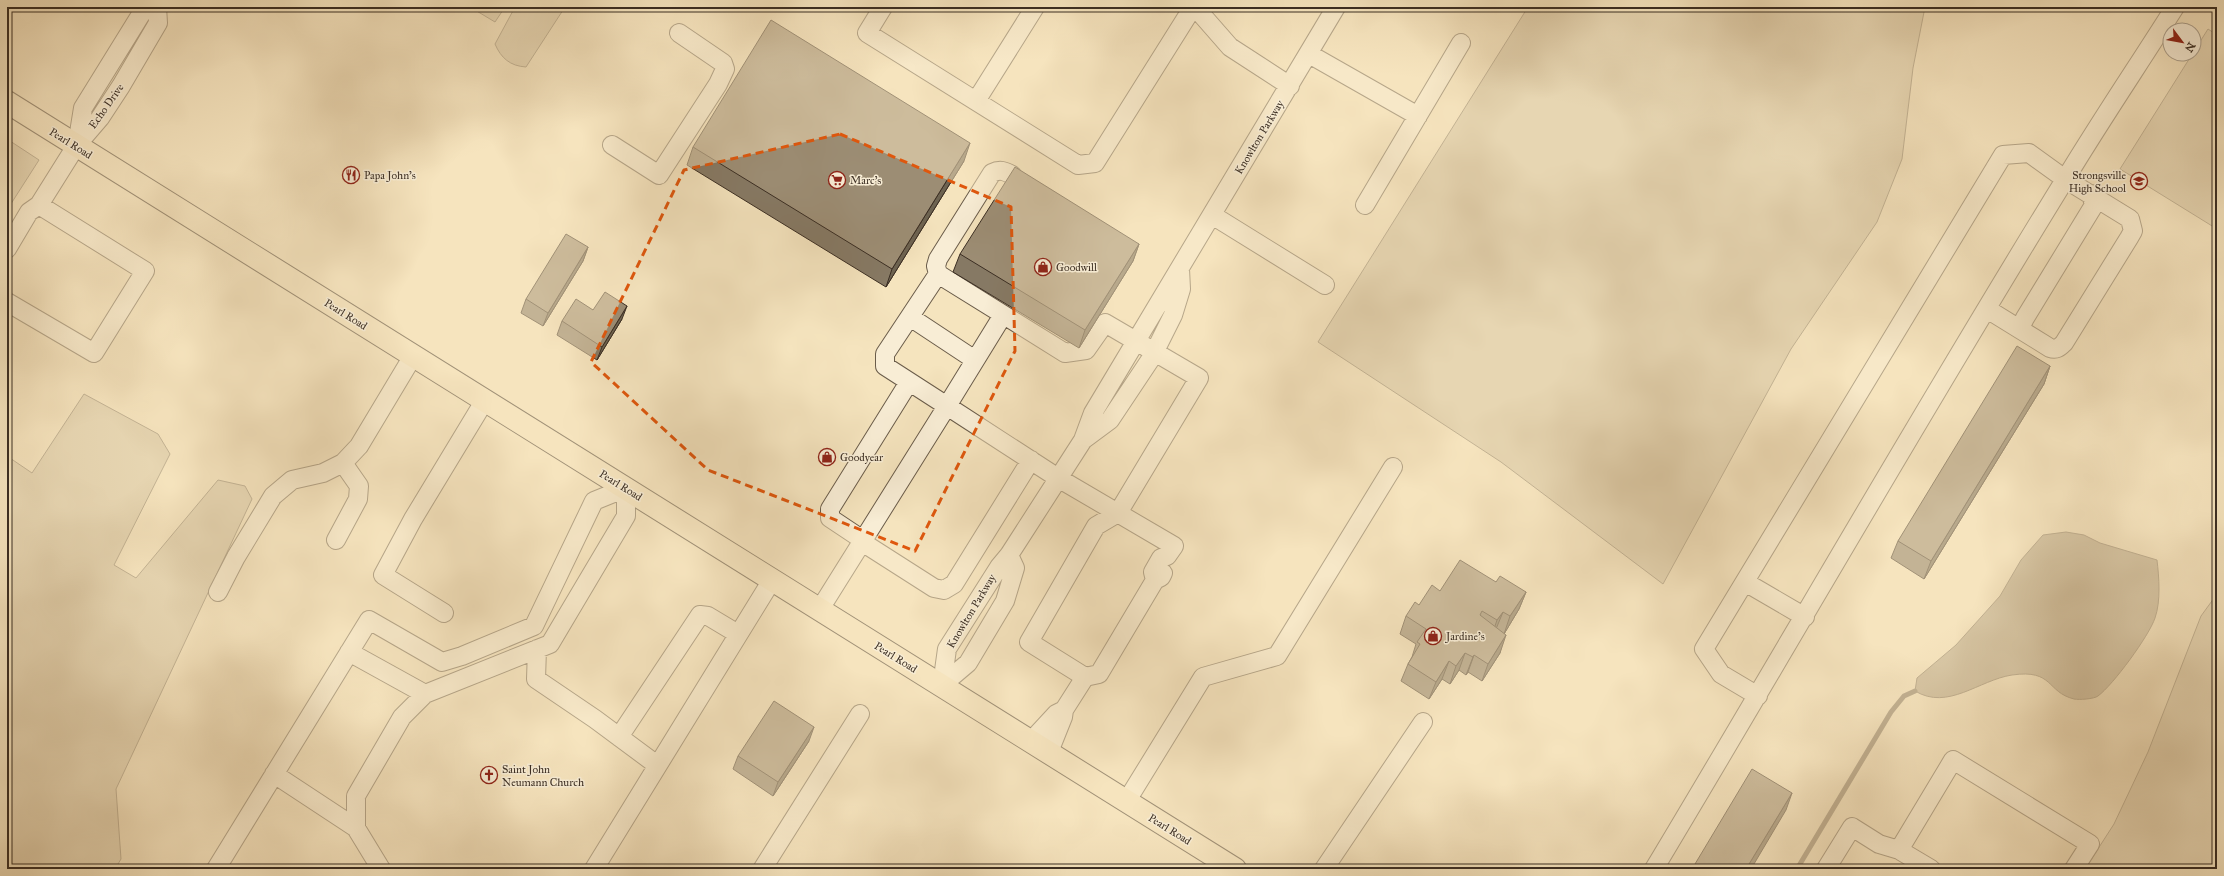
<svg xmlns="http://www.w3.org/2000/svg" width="2224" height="876" viewBox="0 0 2224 876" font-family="'IM FELL Great Primer',serif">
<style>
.green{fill:#d5c5a4;stroke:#887a64}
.water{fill:#b6a689;stroke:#857660}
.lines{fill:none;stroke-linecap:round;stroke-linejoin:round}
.stream{stroke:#857660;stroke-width:5}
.minor-casing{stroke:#6a5c4a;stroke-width:20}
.major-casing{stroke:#3b2e23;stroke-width:24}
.minor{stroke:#f8edd5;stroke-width:18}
.major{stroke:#f5e4be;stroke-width:22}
.wall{fill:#867964;stroke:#3b2e23}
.shaded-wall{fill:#6d6351;stroke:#3b2e23}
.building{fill:#9c8d74;stroke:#3b2e23}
.marked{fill:none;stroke:#df570d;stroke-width:3;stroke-dasharray:8 5;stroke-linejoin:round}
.labels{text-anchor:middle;stroke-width:3;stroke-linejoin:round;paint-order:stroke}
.street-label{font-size:11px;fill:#3b2e23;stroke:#f8edd5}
.poi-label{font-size:11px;fill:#3b2e23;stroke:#f8edd5;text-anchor:start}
</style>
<rect width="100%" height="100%" fill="#f5e4be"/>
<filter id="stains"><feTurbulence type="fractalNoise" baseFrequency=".005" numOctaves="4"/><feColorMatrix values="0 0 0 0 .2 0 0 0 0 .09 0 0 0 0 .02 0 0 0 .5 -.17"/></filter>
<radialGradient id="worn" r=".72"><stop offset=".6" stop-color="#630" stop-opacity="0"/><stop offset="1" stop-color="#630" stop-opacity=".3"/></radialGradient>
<path class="green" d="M470,7H505L495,22Z
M515,7H565L526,67C510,66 501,58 495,44Z
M1528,7H1925L1913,68L1902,159L1877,222L1791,349L1663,584L1501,462L1318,342Z
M2208,29L2217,35V229L2120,169Z
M7,139L39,160L7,210Z
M84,394L158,434L170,454L114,565L136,578L218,480L245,486L252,499L116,789L121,859L115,869H7V456L32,473Z
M2217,594V869H2085L2114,824L2148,752L2201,616Z"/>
<path class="water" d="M2066,532L2084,535L2100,543L2157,560C2159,577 2161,601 2155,618C2149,636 2113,685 2098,696C2094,699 2079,700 2074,699C2046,692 2054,669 2012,675C1979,680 1948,711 1915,691L1917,678L1956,645L2000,596L2021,560L2043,535Z"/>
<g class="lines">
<path class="stream" d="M1797,869L1891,712L1904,696L1915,691"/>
<g class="minor-casing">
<path id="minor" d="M883,7L867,33L1078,165L1095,163L1193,7
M1195,7L1230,47L1290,86
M1309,54L1418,116
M976,101L1035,7
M77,145L83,108L143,11L149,7
M612,145L659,175L718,84L725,69L723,63L679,33
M1012,175C1005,171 1000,169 992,173L938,259L936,266L938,274L1065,353L1086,350L1105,323L1199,378L1118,513L1096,526L1029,642L1085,677L1064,710L1063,717L1049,752
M1365,205L1461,43
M1212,215L1325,285
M7,249L29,212L39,205L76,146L100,118L121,86L158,23L157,7
M938,274L885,354V366L947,406L1003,315
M7,302L94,353L145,271L39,205
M910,317L975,360
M2013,325L2022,324L2025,318L2094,205L2091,194
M1083,440L1110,420L1152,357L1173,315L1181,289L1180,269
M336,540L358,499L359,486L343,463
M863,540L830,518V509L909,382
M862,542L934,588L944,590L954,584L1031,460
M1745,582L1805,617
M218,592L236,557L273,496L292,480L323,473L343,463L359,446L413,356
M820,609L947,406L1058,478L1174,546L1167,556L1161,558L1153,572L1155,580
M444,613L383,575L413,519L485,400
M537,649L536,679L595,719L657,765
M349,652L425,694
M1085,677L1099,674L1155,580L1161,577L1163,573
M942,685L947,649L999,567L1009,555L1083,440L1093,413L1336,7
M942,685L968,663L1005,601L1015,568L1009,555
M1758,696L1721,674L1704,649L2003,155L2029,153L2065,179L2130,219L2133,231L2129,238L2064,343C2059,348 2056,350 2050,348L1987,309
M619,737L700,615L708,616L738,634
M1031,741L1056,714L1064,710
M274,774L356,828
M1126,802L1203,677L1277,656L1393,467
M1899,850L1953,760L2090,844L2074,869
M763,868L860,714
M216,869L369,620L442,662L462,656L534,626L594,501L626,488V516L550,644L425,694L402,717L356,796V828L381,869
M594,869L772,580
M1324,869L1423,722
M1654,869C1792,639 1925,406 2066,178C2101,120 2139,64 2175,7
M1826,869L1852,827L1879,844L1899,850L1931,869"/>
</g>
<g class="major-casing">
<path id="major" d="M7,102L1235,869"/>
</g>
<use href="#minor" class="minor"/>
<use href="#major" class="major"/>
</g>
<path class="wall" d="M693,147L964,161L886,287L687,165Z
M1139,244L1133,261L1079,348L953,272L960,254Z
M588,247L583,261L543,326L521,313L526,299Z
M593,310L622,319L597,360L557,335L562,321Z
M2050,366L2044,384L1924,579L1891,558L1898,541Z
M1496,582L1526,592L1519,609L1504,634L1500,653L1482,681L1468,672L1466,675L1459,670L1450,684L1442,679L1429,699L1401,681L1408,664L1412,657L1416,644L1400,634L1406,616L1419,605L1440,591Z
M809,741L773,796L733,769L738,756Z"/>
<path class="shaded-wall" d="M970,143L964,161L886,287L892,269Z
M1139,244L1133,261L1079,348L1085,330Z
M588,247L583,261L543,326L548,313Z
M627,306L622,319L597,360L602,347Z
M2050,366L2044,384L1924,579L1931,561Z
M1526,592L1519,609L1504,634L1510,616Z
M1503,612L1496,629L1491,638L1497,620Z
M1506,635L1500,653L1482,681L1488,664Z
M1465,653L1459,670L1450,684L1456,666Z
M1474,655L1468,672L1466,675L1473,657Z
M1449,661L1442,679L1429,699L1436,682Z
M814,727L809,741L773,796L778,782Z
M1792,793L1786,810L1751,869H1746Z"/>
<path class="building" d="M771,20L970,143L892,269L693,147Z
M1015,167L1139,244L1085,330L960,254Z
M566,234L588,247L548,313L526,299Z
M605,292L627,306L602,347L562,321L576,299L593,310Z
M2017,346L2050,366L1931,561L1898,541Z
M1460,560L1496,582L1500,576L1526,592L1510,616L1503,612L1497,620L1482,611L1480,615L1506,635L1488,664L1474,655L1473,657L1465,653L1456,666L1449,661L1436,682L1408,664L1420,644L1417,642L1426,629L1406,616L1415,602L1419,605L1432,585L1440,591Z
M774,701L814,727L778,782L738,756Z
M1752,769L1792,793L1746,869H1692Z"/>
<path d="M0 0H2224V876H0ZM840,134L1011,207L1015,351L915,551L708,470L591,362L684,170Z" fill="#f5e4be" fill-opacity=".55" fill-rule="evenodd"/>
<path class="marked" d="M840,134L1011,207L1015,351L915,551L708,470L591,362L684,170Z"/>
<defs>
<g id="restaurant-ring" transform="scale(0.9)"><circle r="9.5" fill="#f8edd5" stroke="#8f2418" stroke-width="1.5"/><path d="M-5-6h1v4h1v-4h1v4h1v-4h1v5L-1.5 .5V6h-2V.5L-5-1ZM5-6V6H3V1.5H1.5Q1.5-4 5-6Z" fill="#8f2418"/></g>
<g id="supermarket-ring" transform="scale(0.9)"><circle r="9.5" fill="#f8edd5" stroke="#8f2418" stroke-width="1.5"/><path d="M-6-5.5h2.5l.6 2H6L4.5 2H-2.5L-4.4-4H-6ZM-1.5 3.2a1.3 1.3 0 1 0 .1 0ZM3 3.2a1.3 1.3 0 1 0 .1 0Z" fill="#8f2418"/></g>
<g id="school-ring" transform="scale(0.9)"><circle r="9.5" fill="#f8edd5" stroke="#8f2418" stroke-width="1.5"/><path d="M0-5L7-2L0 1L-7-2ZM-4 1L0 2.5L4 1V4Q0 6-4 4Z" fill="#8f2418"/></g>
<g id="shop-ring" transform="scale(0.9)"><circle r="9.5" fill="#f8edd5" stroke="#8f2418" stroke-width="1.5"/><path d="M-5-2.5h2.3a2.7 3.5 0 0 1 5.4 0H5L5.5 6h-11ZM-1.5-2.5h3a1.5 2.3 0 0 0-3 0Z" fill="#8f2418"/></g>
<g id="church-ring" transform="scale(0.9)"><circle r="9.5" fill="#f8edd5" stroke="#8f2418" stroke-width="1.5"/><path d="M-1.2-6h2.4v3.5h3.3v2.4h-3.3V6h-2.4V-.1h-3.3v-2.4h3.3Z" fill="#8f2418"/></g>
</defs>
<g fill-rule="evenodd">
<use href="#restaurant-ring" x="351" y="175"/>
<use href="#supermarket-ring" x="837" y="180"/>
<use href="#school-ring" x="2139" y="181"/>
<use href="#shop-ring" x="1043" y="267"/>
<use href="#shop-ring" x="827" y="457"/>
<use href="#shop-ring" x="1433" y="636"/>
<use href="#church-ring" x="489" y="775"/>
</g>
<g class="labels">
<g class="street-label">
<text transform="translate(106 106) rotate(-55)" y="4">Echo Drive</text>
<text transform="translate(1259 137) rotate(-59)" y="4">Knowlton Parkway</text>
<text transform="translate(71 143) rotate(32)" y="4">Pearl Road</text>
<text transform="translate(346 314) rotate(32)" y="4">Pearl Road</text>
<text transform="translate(621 485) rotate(32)" y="4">Pearl Road</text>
<text transform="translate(971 611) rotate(-59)" y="4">Knowlton Parkway</text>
<text transform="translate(896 657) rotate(32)" y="4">Pearl Road</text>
<text transform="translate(1170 829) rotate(32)" y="4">Pearl Road</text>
</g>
<g class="poi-label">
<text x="364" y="179">Papa John's</text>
<text x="2126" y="179" text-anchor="end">Strongsville<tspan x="2126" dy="13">High School</tspan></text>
<text x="850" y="184">Marc's</text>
<text x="1056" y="271">Goodwill</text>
<text x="840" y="461">Goodyear</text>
<text x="1446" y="640">Jardine's</text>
<text x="502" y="773">Saint John<tspan x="502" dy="13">Neumann Church</tspan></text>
</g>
</g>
<rect width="2224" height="876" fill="none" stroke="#f5e4be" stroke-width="24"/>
<rect x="8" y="8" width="2208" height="860" fill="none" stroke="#3b2e23" stroke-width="2"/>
<rect x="12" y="12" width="2200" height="852" fill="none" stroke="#3b2e23"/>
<g transform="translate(2182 42) rotate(122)"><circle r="19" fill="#f8edd5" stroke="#aca18e"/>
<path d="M0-3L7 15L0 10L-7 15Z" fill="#8f2418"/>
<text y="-6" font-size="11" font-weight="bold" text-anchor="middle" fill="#3b2e23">N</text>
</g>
<rect width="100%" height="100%" filter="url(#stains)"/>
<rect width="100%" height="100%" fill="url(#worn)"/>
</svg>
